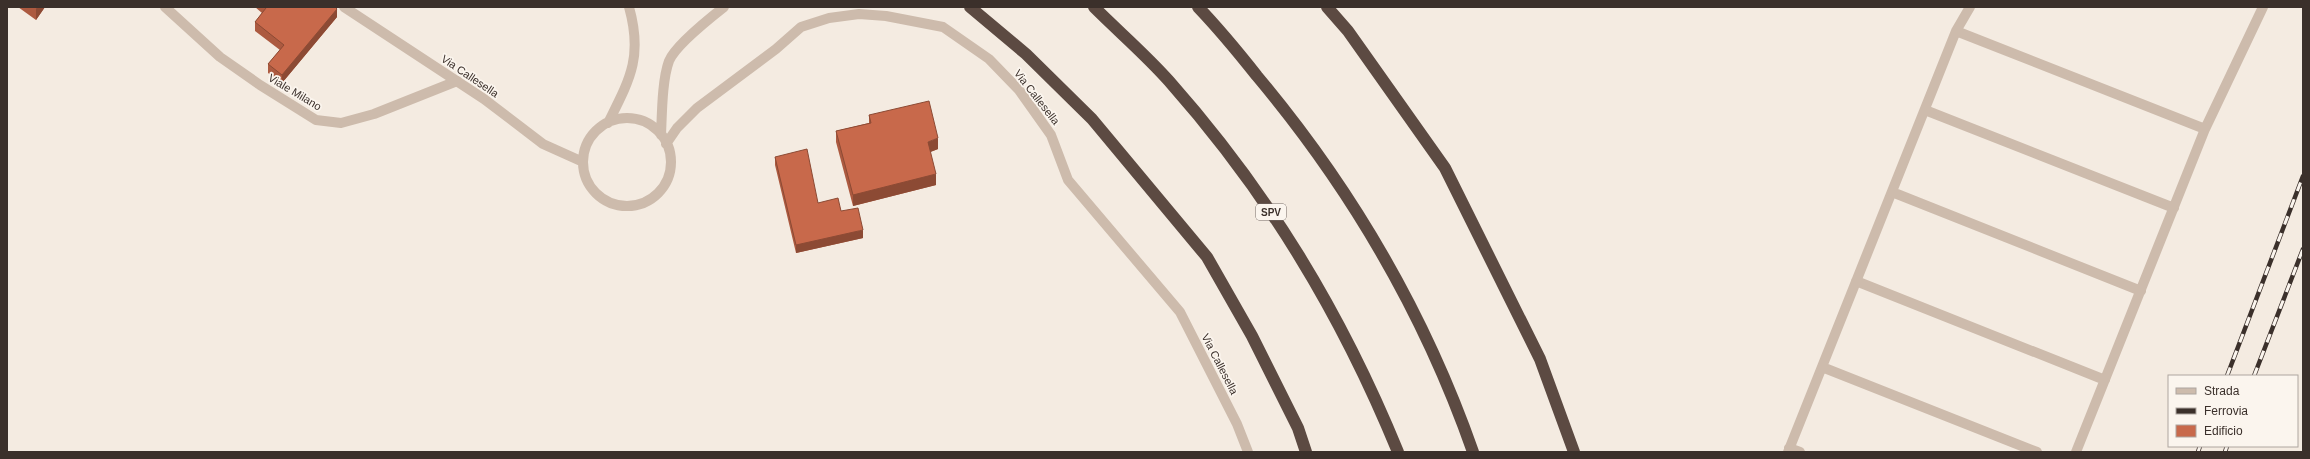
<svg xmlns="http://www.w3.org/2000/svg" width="2310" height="459" viewBox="0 0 2310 459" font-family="Arial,sans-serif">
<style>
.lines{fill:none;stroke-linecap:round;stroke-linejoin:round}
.lane{stroke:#cdbbac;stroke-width:10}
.street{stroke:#cdbbac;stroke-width:10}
.highway{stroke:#5c4a42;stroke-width:12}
.rail-casing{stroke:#3b302b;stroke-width:4.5}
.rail{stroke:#fbf5ee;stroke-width:3;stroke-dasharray:9;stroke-linecap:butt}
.wall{fill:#ac5a40}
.shaded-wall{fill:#8c4a34}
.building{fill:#c8694b;stroke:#8c4a34}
.labels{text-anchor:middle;stroke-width:3.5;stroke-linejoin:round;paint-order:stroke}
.shield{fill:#fbf5ee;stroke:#756b66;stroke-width:1}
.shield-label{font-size:10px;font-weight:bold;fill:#3b302b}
.street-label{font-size:11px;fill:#3b302b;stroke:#fbf5ee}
</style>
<rect width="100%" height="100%" fill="#f4ebe1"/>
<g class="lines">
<path class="lane" d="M165,7L220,57L260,85L316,120L341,123L374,114L457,81
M1956,31L2205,129
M1925,110L2174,208
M1892,192L2141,291
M1856,281L2105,380
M1822,367L2037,452
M1789,448L1800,452
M1788,452L1956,31L1970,7
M2076,452L2205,129L2263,7"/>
<path class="street" d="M344,7L484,99L543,144L583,162
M583 162a44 44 0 1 1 88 0a44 44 0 1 1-88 0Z
M608,123C630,79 643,57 629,7
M661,135C662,114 662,80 669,61C675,46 710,18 724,7
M666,144L677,128L697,108L776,49L801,27L829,18L859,14L886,16L943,27L989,59L1019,90L1051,135L1068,180L1180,312L1237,424L1248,452"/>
<path class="highway" d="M970,7L1026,54L1092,119L1207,257L1252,336L1298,428L1306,452
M1094,7C1119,32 1146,55 1169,81C1269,194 1341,313 1398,452
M1198,7C1219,29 1238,52 1257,76C1350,187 1425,315 1473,452
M1327,7L1348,31L1445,168L1540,359L1574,452"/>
<g class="rail-casing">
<path id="rail" d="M2227,376L2303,176
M2254,376L2303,249
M2198,452L2200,446
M2225,452L2227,446"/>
</g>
<use href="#rail" class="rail"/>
</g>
<path class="wall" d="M18,7H45L36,20Z
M255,7H335L337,17L282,83L268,73V64L280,50L255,31V22L262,13Z
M869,115L938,149L930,152L936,185L853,206L836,142V131L869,123Z
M775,157L818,203L841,211L863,238L796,253L775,165Z"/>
<path class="shaded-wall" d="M37,7H45L36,20V9Z
M337,9V17L282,83V75Z
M938,138V149L928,153V142Z
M936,174V185L853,206V195Z
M863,230V238L796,253V245Z"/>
<path class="building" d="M265,7H335L337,9L282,75L268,64L284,45L255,22L266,8Z
M929,101L938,138L928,142L936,174L853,195L836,131L871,123L869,115Z
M807,149L818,203L838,198L841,211L858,208L863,230L796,245L775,157Z"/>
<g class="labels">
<rect class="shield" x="1256" y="204" width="30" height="16" rx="3"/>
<g class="shield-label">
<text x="1271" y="216">SPV</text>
</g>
<g class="street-label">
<text transform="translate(470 76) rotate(34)" y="4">Via Callesella</text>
<text transform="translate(295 92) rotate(31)" y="4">Viale Milano</text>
<text transform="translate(1037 97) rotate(52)" y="4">Via Callesella</text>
<text transform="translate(1220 364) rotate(63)" y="4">Via Callesella</text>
</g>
</g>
<rect width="2310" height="459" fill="none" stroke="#3b302b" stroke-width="16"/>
<rect x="2168" y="375" width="130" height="72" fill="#fbf5ee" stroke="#aea6a0"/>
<rect x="2176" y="388" width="20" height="6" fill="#cdbbac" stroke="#aea6a0"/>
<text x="2204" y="395" font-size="12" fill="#3b302b">Strada</text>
<rect x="2176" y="408" width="20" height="6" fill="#3b302b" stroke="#aea6a0"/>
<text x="2204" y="415" font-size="12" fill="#3b302b">Ferrovia</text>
<rect x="2176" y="425" width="20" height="12" fill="#c8694b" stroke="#aea6a0"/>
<text x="2204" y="435" font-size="12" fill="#3b302b">Edificio</text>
</svg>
